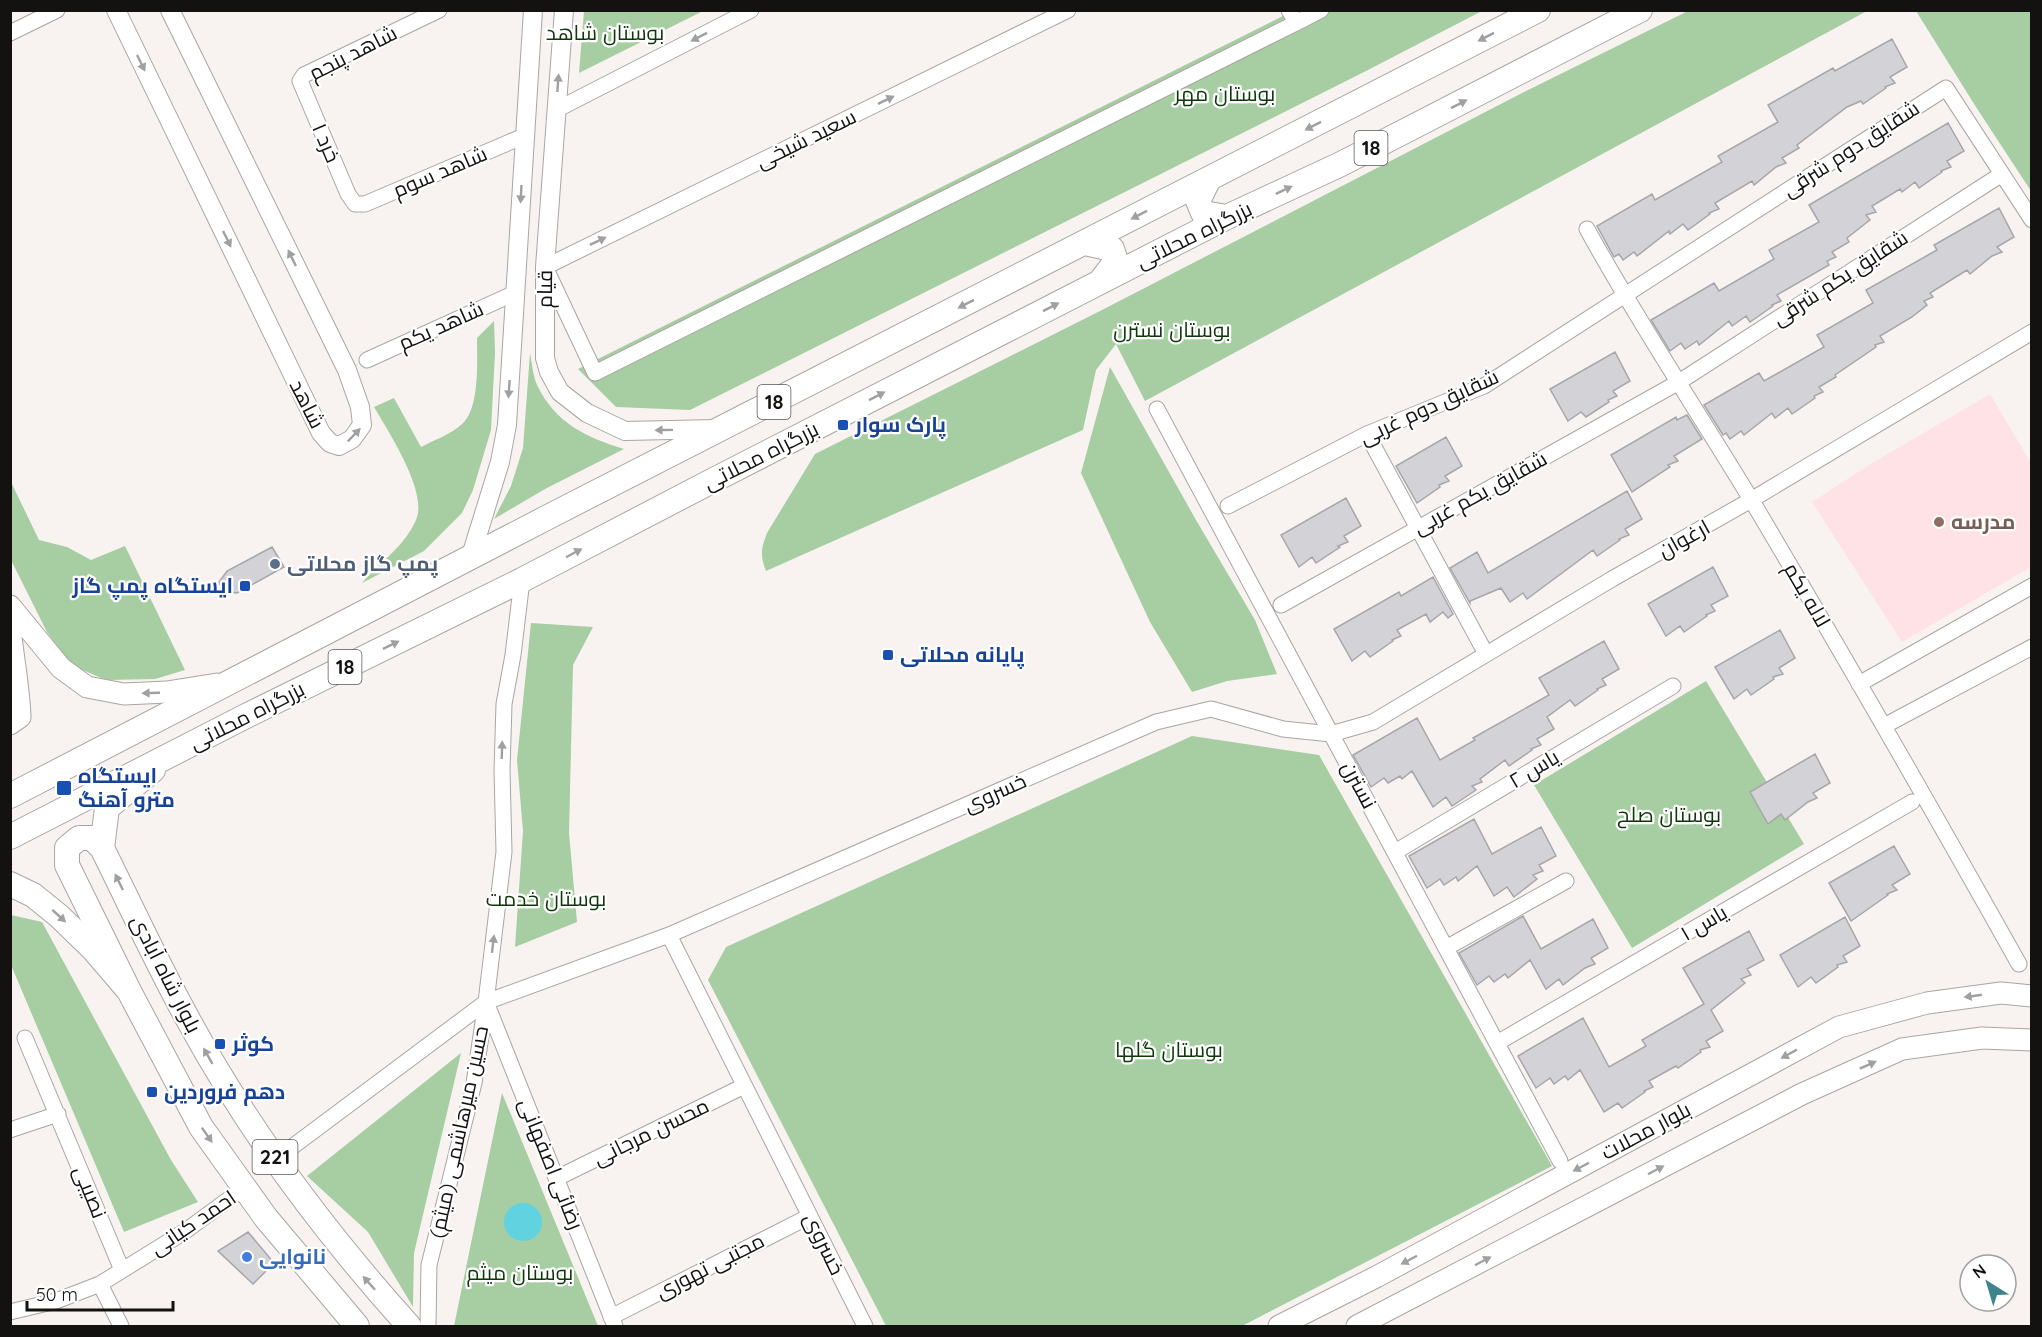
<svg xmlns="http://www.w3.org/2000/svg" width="2042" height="1337" viewBox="0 0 2042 1337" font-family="Quicksand,Cairo,sans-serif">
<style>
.education{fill:#fee2e5}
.green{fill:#a7cda2}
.water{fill:#60d2e0}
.building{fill:#d2d2d7;stroke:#a6a6aa;stroke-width:1.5}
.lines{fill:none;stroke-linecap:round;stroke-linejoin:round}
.minor-casing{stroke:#aaa5a3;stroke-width:17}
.tertiary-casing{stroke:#aaa5a3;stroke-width:20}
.secondary-casing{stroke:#aaa5a3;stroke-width:23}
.primary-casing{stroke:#aaa5a3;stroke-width:26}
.trunk-casing{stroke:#aaa5a3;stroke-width:26}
.minor{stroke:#fff;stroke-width:15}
.tertiary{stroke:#fff;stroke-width:18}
.secondary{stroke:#fff;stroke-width:21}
.primary{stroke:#fff;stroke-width:24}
.trunk{stroke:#fff;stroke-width:24}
.oneway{fill:#a1a0a0}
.transit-dot{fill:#1a4fb4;stroke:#fff;stroke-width:2}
.education-dot{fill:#8d6e63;stroke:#fff;stroke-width:2}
.service-dot{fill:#5c6f8a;stroke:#fff;stroke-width:2}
.shop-dot{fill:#3f7fe0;stroke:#fff;stroke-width:2}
.labels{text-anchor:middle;stroke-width:4.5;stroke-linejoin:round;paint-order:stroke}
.shield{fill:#fff;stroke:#5a5958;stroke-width:1.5}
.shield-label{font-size:20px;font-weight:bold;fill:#131211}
.park-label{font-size:21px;fill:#10360c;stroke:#fff}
.street-label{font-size:21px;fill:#131211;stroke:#fff}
.transit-label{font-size:21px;font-weight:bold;fill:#164399;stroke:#fff;text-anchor:start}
.education-label{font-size:21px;font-weight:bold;fill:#785e54;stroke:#fff;text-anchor:start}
.service-label{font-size:21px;font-weight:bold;fill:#4e5e75;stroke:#fff;text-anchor:start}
.shop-label{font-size:21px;font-weight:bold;fill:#366cbe;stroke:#fff;text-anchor:start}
</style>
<rect width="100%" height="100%" fill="#f8f3f0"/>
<path class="education" d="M1990,394L2031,463V567L1902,642L1812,502L1869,465Z"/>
<path class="green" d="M584,11V10L703,11L579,73Z
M1293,11H1482L1366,71L690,410L616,407L578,369Z
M1688,11H1867L1145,401L1116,344L1096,370L1083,430L766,571C760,556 761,548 767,533L815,454L1102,310L1524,92Z
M1916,11H2031V191L1976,107Z
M494,321L495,353L491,430L473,490L462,513L424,551L362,583C374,568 391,556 403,541C408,535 415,524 417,517C426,489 388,431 374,407L394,398L421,447C434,440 452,434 462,424C480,408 477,361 477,338Z
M530,353C532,363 533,376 537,385C556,424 586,437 624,449L545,489L494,519L511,486L523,448Z
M1110,367L1196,520L1255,620L1277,674L1227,681L1192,692L1150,622L1081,473Z
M10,480L39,540L67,547L91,560L125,546L185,670L155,679L106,680L71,665L47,632L11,560Z
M531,623L593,627L573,665L569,833L577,922L515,947L523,831L517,760Z
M1706,681L1804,844L1632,948L1534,785Z
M1192,736L1319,755L1552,1166L1242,1326H886L708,980L726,947Z
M11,915L42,922L171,1160L198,1202L124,1232L11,965Z
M461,1053L414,1253L413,1307L368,1232L307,1176Z
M502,1093L598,1326H454Z"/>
<path class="water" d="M504 1222a19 19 0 1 1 38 0a19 19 0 1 1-38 0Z"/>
<path class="building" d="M1892,39L1907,67L1890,77L1895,83L1885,87L1886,88L1863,104L1861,101L1847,107L1797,145L1799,148L1782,158L1786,163L1776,167L1754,185L1752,181L1715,203L1719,209L1709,213L1710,214L1688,230L1683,224L1670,234L1669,231L1637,256L1634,252L1623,260L1619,254L1614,257L1597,226L1652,194L1655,200L1722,162L1718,156L1778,122L1768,105L1833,68L1835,71Z
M1948,123L1964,151L1947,161L1951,167L1941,171L1942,172L1919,188L1915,182L1902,192L1900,189L1872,206L1876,212L1866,215L1870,220L1847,238L1849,242L1832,252L1836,257L1827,261L1829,265L1777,295L1781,301L1772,305L1773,306L1750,322L1746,316L1732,326L1729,321L1699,345L1697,341L1685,349L1681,343L1670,351L1651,320L1714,283L1719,291L1774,259L1769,250L1819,222L1809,205Z
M1999,208L2014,237L1997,247L2002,252L1992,256L1970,274L1967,270L1930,293L1933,297L1924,301L1927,305L1912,317L1880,336L1884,342L1875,345L1876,347L1835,375L1836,377L1819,387L1823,392L1814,396L1815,398L1792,414L1788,408L1775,418L1772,413L1744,435L1741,431L1730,439L1726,433L1723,435L1704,405L1759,373L1764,381L1824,347L1817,335L1873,303L1866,290L1937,250L1934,245Z
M1615,352L1630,381L1613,391L1617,396L1608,400L1609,402L1586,417L1581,412L1568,421L1550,389Z
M1687,415L1702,439L1674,456L1678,461L1668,465L1670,467L1632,492L1611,455L1676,417L1677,420Z
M1446,437L1462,466L1445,476L1449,481L1439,485L1440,487L1417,503L1396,466Z
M1627,491L1642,519L1625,529L1629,535L1619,539L1620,540L1597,556L1593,550L1527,599L1523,593L1510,602L1501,588L1470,601V603L1450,568L1477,552L1488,573Z
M1346,498L1361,526L1344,536L1348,542L1338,546L1340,547L1316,563L1312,557L1299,567L1281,535Z
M272,547L284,567L237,593L223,591L219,582L227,571Z
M1713,567L1728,596L1711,605L1715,611L1706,615L1707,616L1684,632L1680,626L1666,636L1648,604Z
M1433,577L1453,614L1448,618L1443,612L1430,622L1426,614L1397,630L1401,636L1392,640L1393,641L1370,657L1365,651L1352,661L1334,629L1399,592L1401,596Z
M1780,630L1795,658L1779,668L1783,674L1773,677L1774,679L1751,695L1747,689L1734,699L1715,667Z
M1604,641L1619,669L1602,679L1606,685L1597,689L1598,690L1575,706L1570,700L1547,717L1554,729L1537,739L1541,745L1531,749L1532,750L1509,766L1505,760L1480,779L1482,782L1472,786L1476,790L1452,806L1446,797L1433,807L1412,771L1402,779L1400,776L1388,783L1384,778L1371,787L1353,755L1417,718L1440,760L1475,740L1473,738L1549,695L1539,678Z
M1815,754L1830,783L1813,793L1817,798L1808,802L1785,820L1781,814L1768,824L1750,792Z
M1474,819L1492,854L1541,827L1556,856L1539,865L1543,871L1533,875L1537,879L1514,897L1507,887L1494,896L1477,866L1458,881L1456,877L1444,885L1440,879L1427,888L1409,856Z
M1894,846L1910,874L1892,885L1897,890L1887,894L1888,895L1851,921L1829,883Z
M1523,916L1541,949L1593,919L1608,948L1591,958L1595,964L1585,968L1563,985L1559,979L1546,989L1530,960L1508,978L1505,974L1494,982L1489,976L1477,985L1459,953Z
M1845,917L1860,946L1843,956L1847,962L1837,965L1838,967L1816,983L1811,977L1798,987L1780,955Z
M1749,931L1764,960L1747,969L1751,975L1741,979L1745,983L1711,1010L1723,1031L1706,1041L1710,1047L1700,1050L1701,1052L1678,1068L1676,1066L1649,1081L1653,1087L1644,1091L1645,1092L1622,1108L1618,1103L1604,1112L1580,1070L1568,1080L1565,1076L1554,1084L1550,1078L1536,1088L1518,1056L1583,1018L1609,1067L1646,1046L1642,1040L1704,1004L1683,968Z
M248,1232L274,1263L253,1284L218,1251Z"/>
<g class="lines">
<g class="minor-casing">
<path id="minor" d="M439,10L304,75L300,81L348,194L355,204H365L524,136
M1068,10L545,267L595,373L1296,23L1289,10
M1296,23L1321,10
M10,33L57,10
M556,110L751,10
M1587,229C1638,322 1697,410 1752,501C1843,654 1932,809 2019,964
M367,360L515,293
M1157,409L1560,1161
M1367,434L1486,654
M1228,506L1367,434L1484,386L1946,88L2032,220
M1281,605L1679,382L2002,174
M1859,684L2032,586
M1884,726L2032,647
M1395,852L1673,686
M669,935L865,1326
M1446,948L1566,881
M486,1002L615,1326
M25,1038L122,1270
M1497,1043L1912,802
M10,1130L58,1114
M276,1159L486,1002L669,935L1156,722L1211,709L1283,729L1331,734L1373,722L1612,579L1751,500L2032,332
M557,1178L744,1086
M100,1284L121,1326
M10,1312L56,1301L100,1284L184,1232L244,1188
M611,1317L810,1216
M428,1326L429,1265L474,1083L486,1002L504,852L502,770L504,704L513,655L522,580"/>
</g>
<g class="tertiary-casing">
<path id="tertiary" d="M116,10L321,433L330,443L339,446L352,439L362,425L360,407L347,370L170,10
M564,10L545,267V358L549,372L560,392L587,413L625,431L717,429
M470,559L500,462L507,425L533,10"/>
</g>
<g class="secondary-casing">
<path id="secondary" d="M10,606L61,668L87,687L124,694L167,692L217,684
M10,628C13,658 19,687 20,717L10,724
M1279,1326L1376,1277L1839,1027L1927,1003L2001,993L2032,996
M1357,1326L1802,1094L1902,1049L1982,1038L2032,1040"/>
</g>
<g class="primary-casing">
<path id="primary" d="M102,848L107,808L153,770
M10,884L33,895L59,916L94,950L129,991L201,1127L266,1218L357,1326
M129,991L67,865V848L79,838H92L102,848C131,906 158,966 190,1023C249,1131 327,1235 409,1326"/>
</g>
<g class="trunk-casing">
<path id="trunk" d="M1209,179L1198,201L1203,213L1227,217
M1085,243L1112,249L1116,261L1100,282
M10,796L550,516L1538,10
M10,837L246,716L522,580L708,483L1227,217L1341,164L1640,10"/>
</g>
<use href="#minor" class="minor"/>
<use href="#tertiary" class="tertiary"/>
<use href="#secondary" class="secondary"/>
<use href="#primary" class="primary"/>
<use href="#trunk" class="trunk"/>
</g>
<defs><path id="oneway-solid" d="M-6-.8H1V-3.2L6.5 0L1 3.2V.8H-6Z" transform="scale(1.5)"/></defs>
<g class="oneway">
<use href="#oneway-solid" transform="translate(699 37) rotate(153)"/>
<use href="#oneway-solid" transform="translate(1486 37) rotate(153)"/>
<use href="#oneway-solid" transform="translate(141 63) rotate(64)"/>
<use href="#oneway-solid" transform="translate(558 83) rotate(-86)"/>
<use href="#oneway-solid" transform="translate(886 100) rotate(-26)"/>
<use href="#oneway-solid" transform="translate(1459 104) rotate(-27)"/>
<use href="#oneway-solid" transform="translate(1313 126) rotate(153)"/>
<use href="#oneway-solid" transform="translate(1284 190) rotate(-25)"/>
<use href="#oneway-solid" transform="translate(521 194) rotate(93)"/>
<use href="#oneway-solid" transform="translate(1139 215) rotate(153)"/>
<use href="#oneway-solid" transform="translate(227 239) rotate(64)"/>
<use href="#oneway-solid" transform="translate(598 241) rotate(-26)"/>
<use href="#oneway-solid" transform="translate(292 258) rotate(-116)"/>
<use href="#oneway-solid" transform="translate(966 304) rotate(153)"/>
<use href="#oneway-solid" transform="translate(1051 307) rotate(-27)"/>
<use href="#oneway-solid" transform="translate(509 389) rotate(94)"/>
<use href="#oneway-solid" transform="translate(877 396) rotate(-27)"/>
<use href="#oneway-solid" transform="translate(664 430) rotate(179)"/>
<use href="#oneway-solid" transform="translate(354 435) rotate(-46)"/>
<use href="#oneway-solid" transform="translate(574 553) rotate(-28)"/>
<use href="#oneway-solid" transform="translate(391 645) rotate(-26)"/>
<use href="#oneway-solid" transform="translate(151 693) rotate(178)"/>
<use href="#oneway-solid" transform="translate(502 750) rotate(-88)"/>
<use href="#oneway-solid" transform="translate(119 882) rotate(-116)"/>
<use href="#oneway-solid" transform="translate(59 916) rotate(42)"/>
<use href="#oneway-solid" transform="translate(493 944) rotate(-83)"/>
<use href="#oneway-solid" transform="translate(1973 996) rotate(172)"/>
<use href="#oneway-solid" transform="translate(1789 1054) rotate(151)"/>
<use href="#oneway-solid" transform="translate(208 1056) rotate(-120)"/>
<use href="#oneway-solid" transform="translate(1868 1065) rotate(-24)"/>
<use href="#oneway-solid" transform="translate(207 1135) rotate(55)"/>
<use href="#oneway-solid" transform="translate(1581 1167) rotate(152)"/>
<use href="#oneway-solid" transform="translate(1656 1170) rotate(-28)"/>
<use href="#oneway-solid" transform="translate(1409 1260) rotate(152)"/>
<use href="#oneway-solid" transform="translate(1483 1261) rotate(-28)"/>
<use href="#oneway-solid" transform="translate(369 1283) rotate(-132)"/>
</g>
<g class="transit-dot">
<rect x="837" y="419" width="12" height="12" rx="3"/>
<rect x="239" y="580" width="12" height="12" rx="3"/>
<rect x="882" y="649" width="12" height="12" rx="3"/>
<rect x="56" y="780" width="16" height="16" rx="3"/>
<rect x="214" y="1038" width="12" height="12" rx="3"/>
<rect x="146" y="1086" width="12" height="12" rx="3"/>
</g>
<circle class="education-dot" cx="1939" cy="522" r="6"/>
<circle class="service-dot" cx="275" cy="564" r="6"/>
<circle class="shop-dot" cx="247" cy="1257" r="6"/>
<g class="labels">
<g class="shield">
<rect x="1354.5" y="131" width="33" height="34" rx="4.5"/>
<rect x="757.5" y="385" width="33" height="34" rx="4.5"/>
<rect x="328.5" y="650" width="33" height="34" rx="4.5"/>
<rect x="252.5" y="1140" width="45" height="34" rx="4.5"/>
</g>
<g class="shield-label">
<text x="1371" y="155">18</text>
<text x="774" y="409">18</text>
<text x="345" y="674">18</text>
<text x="275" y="1164">221</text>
</g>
<g class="park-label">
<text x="605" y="40">بوستان شاهد</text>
<text x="1225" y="101">بوستان مهر</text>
<text x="1172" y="337">بوستان نسترن</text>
<text x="1669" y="822">بوستان صلح</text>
<text x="546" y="906">بوستان خدمت</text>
<text x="1169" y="1057">بوستان گلها</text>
<text x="520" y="1280">بوستان میثم</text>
</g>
<g class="street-label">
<text transform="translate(353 53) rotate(-27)" y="7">شاهد پنجم</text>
<text transform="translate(806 139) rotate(-26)" y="7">سعید شیخی</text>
<text transform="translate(326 143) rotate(67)" y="7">خرد ۱</text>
<text transform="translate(1851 149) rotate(-33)" y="7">شقایق دوم شرقی</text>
<text transform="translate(440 172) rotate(-23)" y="7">شاهد سوم</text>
<text transform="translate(1194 235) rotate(-26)" y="7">بزرگراه محلاتی</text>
<text transform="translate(1840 278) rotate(-33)" y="7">شقایق یکم شرقی</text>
<text transform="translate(545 289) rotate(-89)" y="7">قیام</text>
<text transform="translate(441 326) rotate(-24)" y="7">شاهد یکم</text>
<text transform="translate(307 404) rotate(63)" y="7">شاهد</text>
<text transform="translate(1429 407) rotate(-25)" y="7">شقایق دوم غربی</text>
<text transform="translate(761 456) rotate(-27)" y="7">بزرگراه محلاتی</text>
<text transform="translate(1480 493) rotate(-29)" y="7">شقایق یکم غربی</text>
<text transform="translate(1684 539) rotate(-29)" y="7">ارغوان</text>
<text transform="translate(1807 595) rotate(60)" y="7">لاله یکم</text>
<text transform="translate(247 716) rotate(-27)" y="7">بزرگراه محلاتی</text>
<text transform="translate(1534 769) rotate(-31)" y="7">یاس ۲</text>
<text transform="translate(1359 785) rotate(62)" y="7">نسترن</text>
<text transform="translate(995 793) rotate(-24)" y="7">خسروی</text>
<text transform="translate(1704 923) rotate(-30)" y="7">یاس ۱</text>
<text transform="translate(166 974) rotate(63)" y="7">بلوار شاه آبادی</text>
<text transform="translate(1646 1131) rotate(-28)" y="7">بلوار محلات</text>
<text transform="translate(459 1132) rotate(-78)" y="7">حسین میرهاشمی (میثم)</text>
<text transform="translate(651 1132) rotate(-26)" y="7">محسن مرجانی</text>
<text transform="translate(551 1164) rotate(68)" y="7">رضائی اصفهانی</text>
<text transform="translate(90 1192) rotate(68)" y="7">نصیبی</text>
<text transform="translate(193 1223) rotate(-34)" y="7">احمد کیانی</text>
<text transform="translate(824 1244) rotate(64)" y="7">خسروی</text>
<text transform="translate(710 1266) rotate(-27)" y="7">مجتبی تهوری</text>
</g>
<g class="transit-label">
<text x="855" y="432">پارک سوار</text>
<text x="233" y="593" text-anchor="end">ایستگاه پمپ گاز</text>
<text x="900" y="662">پایانه محلاتی</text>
<text x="78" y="783">ایستگاه<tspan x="78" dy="24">مترو آهنگ</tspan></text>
<text x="232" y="1051">کوثر</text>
<text x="164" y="1099">دهم فروردین</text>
</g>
<g class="education-label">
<text x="1951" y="529">مدرسه</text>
</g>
<g class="service-label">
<text x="287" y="571">پمپ گاز محلاتی</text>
</g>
<g class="shop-label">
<text x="259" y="1264">نانوایی</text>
</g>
</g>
<rect width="2042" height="1337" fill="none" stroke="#131211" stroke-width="24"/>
<g transform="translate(1988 1283) rotate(323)"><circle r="28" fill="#ffffff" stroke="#a1a0a0" stroke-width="1.5"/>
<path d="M0-4.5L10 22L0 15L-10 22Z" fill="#3d848c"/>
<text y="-9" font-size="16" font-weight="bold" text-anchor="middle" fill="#131211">N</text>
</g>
<path d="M27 1301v9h146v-9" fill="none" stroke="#131211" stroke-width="3"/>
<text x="36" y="1301" font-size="18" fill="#131211" stroke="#ffffff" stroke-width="4.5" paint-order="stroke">50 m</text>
</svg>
